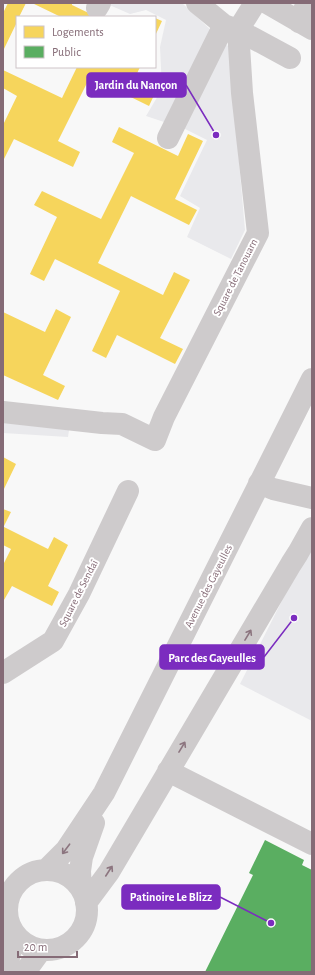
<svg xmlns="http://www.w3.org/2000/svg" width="315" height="975" viewBox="0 0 315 975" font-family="'Alegreya Sans',sans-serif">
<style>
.green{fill:#e9e9ec}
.homes{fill:#f6d55c}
.public{fill:#5aae61}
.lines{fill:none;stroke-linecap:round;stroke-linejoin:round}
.minor{stroke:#cecbcc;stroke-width:22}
.oneway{stroke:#8c757f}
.labels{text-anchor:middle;stroke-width:4;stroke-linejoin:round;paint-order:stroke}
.street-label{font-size:11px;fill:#856b76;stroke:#fff}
.leader{fill:none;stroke:#7b2cbf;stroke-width:1.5}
.callout-dot{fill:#7b2cbf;stroke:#fff;stroke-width:1.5}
.callout{fill:#7b2cbf;stroke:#7b2cbf;stroke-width:1.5}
.callout-label{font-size:12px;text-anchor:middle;font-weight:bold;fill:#fff}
</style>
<rect width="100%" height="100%" fill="#f8f8f8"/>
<path class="green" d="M105,3H182L229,47L245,230L231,259L187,237L200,208L180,196L207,140L185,129L146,116L162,89L160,47L166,20L146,10L130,14Z
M3,418L70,424L68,437L3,433Z
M312,541V721L240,684Z"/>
<path class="homes" d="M8,3H26L19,17H17V22L3,51V13Z
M32,3H72V5L97,17H61Z
M155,18L162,21L155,36Z
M77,67H140L134,80L156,91L149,106L90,77L58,141L80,152L73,167L14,139L3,161V125L17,96L3,88V70L62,98Z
M119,127L178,156L188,134L203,141L175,199L197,210L189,225L131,196L98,263L163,295L174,272L190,280L160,338L183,349L175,364L117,335L106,358L92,351L120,291L55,259L44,281L30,274L57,217L34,205L42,191L101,219L134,153L112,142Z
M56,309L71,317L43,375L65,386L58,400L3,375V312L45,332Z
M3,457L16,464L3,491Z
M3,509L11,512L3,528Z
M4,527L48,549L54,537L68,545L48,586L59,592L52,606L12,586L4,600H3V565L11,549L3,545V530Z"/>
<path class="public" d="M265,840L304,860L302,865L312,870V972H205L253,875L249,873Z"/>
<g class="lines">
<path class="minor" d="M197,3L224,25L238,30L290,58
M267,3L312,29
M97,8L100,3
M299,22L307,3
M168,138L224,25
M3,412L102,423L122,424L155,440L164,417L258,233L242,93L238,30L255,3
M259,483L273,489L312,498
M3,673L53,641L79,594L128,491
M168,771L312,844
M47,869L66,850L104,793L312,379
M7 910a40 40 0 1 1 80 0a40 40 0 1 1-80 0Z
M81,889L80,871L82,857L94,823
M86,903L109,872L291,564L298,553L312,528
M6,972L14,934
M25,972L41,950"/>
</g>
<defs><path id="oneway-shaft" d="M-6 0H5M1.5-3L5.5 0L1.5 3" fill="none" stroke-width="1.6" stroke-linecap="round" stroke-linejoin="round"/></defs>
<g class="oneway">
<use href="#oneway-shaft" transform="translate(248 635) rotate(-59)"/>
<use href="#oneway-shaft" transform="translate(182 747) rotate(-59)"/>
<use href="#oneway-shaft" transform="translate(66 849) rotate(127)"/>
<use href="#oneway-shaft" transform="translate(109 871) rotate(-57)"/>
</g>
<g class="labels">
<g class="street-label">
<text transform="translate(235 277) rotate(-63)" y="4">Square de Tanouarn</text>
<text transform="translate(208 586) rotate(-63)" y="4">Avenue des Gayeulles</text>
<text transform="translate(78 593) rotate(-63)" y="4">Square de Sendaï</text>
</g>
</g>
<path class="leader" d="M216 135L186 85M294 618L264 657M271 923L220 897"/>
<g class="callout-dot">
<circle cx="216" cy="135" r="4"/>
<circle cx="294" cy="618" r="4"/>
<circle cx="271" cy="923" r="4"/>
</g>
<g class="callout">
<rect x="87" y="73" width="99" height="24" rx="4"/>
<rect x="160" y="645" width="104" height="24" rx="4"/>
<rect x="122" y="885" width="98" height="24" rx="4"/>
</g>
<g class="callout-label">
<text x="136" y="89">Jardin du Nançon</text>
<text x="212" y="662">Parc des Gayeulles</text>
<text x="171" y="901">Patinoire Le Blizz</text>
</g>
<rect width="315" height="975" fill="none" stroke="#856b76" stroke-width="8"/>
<rect x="16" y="16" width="140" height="52" fill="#ffffff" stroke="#cec4c8"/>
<rect x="24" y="26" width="20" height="12" fill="#f6d55c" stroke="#cec4c8"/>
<text x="52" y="36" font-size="12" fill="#856b76">Logements</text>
<rect x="24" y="46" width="20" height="12" fill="#5aae61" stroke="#cec4c8"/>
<text x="52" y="56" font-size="12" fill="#856b76">Public</text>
<path d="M18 951v6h59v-6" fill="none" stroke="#856b76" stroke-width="2"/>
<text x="24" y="951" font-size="12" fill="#856b76" stroke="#ffffff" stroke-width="3" paint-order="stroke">20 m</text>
</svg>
